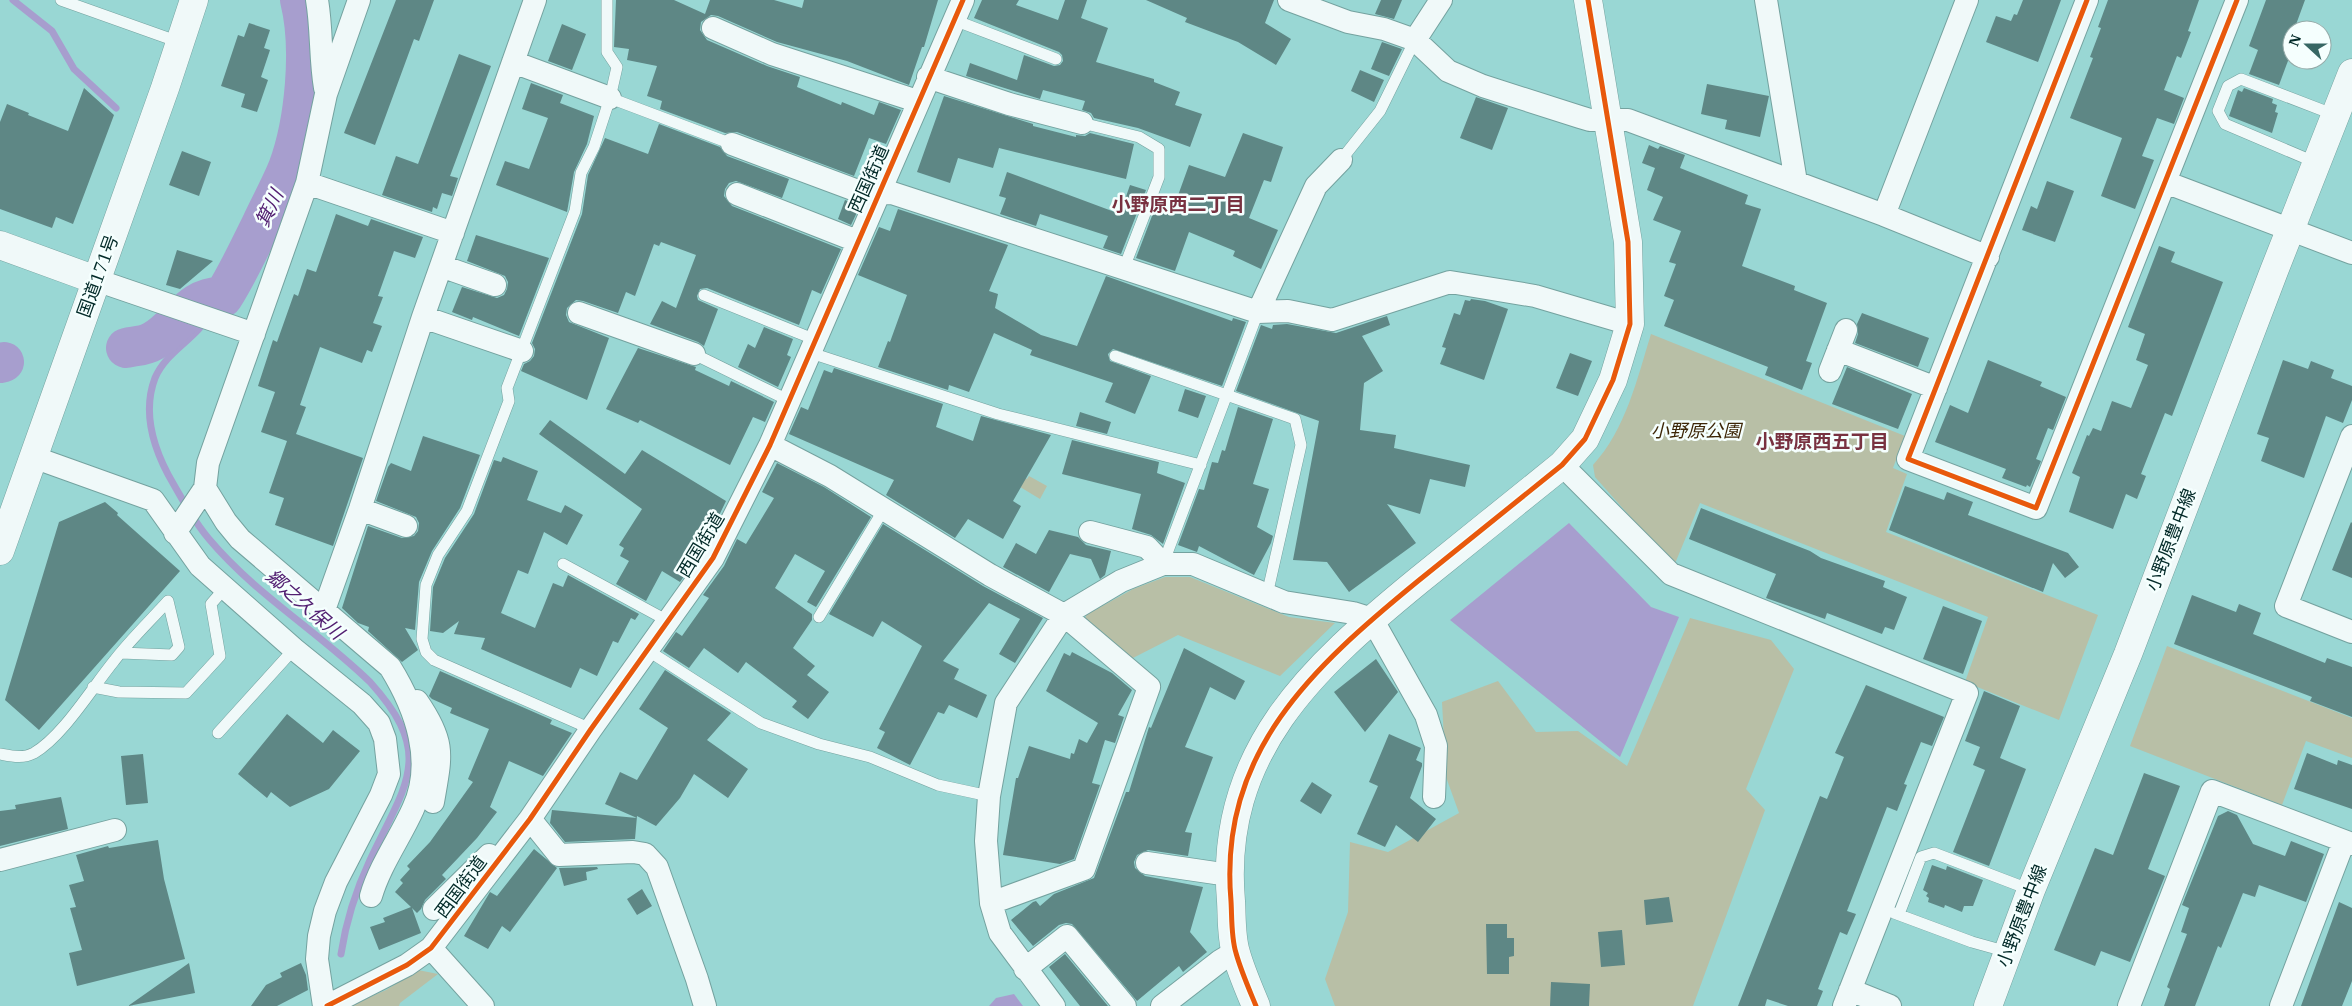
<svg xmlns="http://www.w3.org/2000/svg" width="2352" height="1006" viewBox="0 0 2352 1006" font-family="'IBM Plex Serif','Noto Sans JP',serif">
<style>
.green{fill:#b8bfa6}
.water{fill:#a79ece}
.lines{fill:none;stroke-linecap:round;stroke-linejoin:round}
.stream{stroke:#a79ece;stroke-width:7}
.river{stroke:#a79ece;stroke-width:40}
.building{fill:#5e8785}
.lane-casing{stroke:#74a29f;stroke-width:12}
.street-casing{stroke:#74a29f;stroke-width:24}
.secondary-casing{stroke:#74a29f;stroke-width:29}
.highway-casing{stroke:#74a29f;stroke-width:29}
.lane{stroke:#f0f9f9;stroke-width:11}
.street{stroke:#f0f9f9;stroke-width:22}
.secondary{stroke:#f0f9f9;stroke-width:28}
.highway{stroke:#f0f9f9;stroke-width:28}
.cycleway-casing{stroke:#f5fffe;stroke-width:8}
.cycleway{stroke:#e8590c;stroke-width:5}
.labels{text-anchor:middle;stroke-width:5;stroke-linejoin:round;paint-order:stroke}
.street-label{font-size:18px;fill:#022a28;stroke:#f5fffe}
.park-label{font-size:18px;font-style:italic;fill:#3d2607;stroke:#f5fffe}
.neighbourhood-label{font-size:19px;font-weight:bold;fill:#783140;stroke:#f5fffe}
.water-label{font-size:19px;font-style:italic;fill:#532072;stroke:#f5fffe}
</style>
<rect width="100%" height="100%" fill="#99d7d4"/>
<path class="green" d="M1651,334L1905,436L1893,468L1907,474L1886,532L2098,615L2059,720L1965,682L1988,617L1700,503L1674,566L1595,477L1593,465C1626,429 1637,379 1651,334Z
M1010,469L1027,479L1029,476L1047,486L1040,499L1005,478Z
M1165,577H1190L1289,617L1335,623L1280,676L1178,635L1131,659L1085,624L1086,615L1133,589Z
M1690,618L1771,640L1794,669L1746,789L1765,810L1693,1006H1335L1325,979L1348,912L1350,842L1388,852L1459,813L1446,777L1442,702L1498,681L1536,732L1578,731L1627,766Z
M2167,646L2352,718V758L2306,741L2282,805L2130,746Z
M418,970L438,974L400,1003L399,1006H349L386,990Z"/>
<path class="water" d="M1569,523L1651,607L1679,617L1620,757L1450,620Z
M1014,994L1023,1006H989L996,998Z"/>
<g class="lines">
<path class="stream" d="M13,0L52,31L74,69L116,108
M223,297C214,308 207,320 198,330C183,346 164,357 155,378C141,415 155,453 174,485C185,504 195,523 209,539C255,594 319,632 370,682C436,755 406,783 370,860C356,890 346,921 341,954"/>
<path class="river" d="M126,348C135,346 145,346 153,341C178,328 189,295 223,297C237,275 248,251 260,227C269,207 280,188 288,168C305,122 312,48 300,0
M0,363L4,362"/>
</g>
<path class="building" d="M396,0H434L419,41L414,39L375,145L344,133Z
M616,0H674L705,14L710,0H774L802,8L804,0H938L924,47H922L909,85L847,61L777,42L718,16L711,15L701,22L700,30L707,40L767,66L800,77L797,87L841,105L842,102L874,115L879,102L901,110L886,144L869,138L854,176L737,132L725,133L660,109L662,101L647,96L657,66L627,60L629,49L614,47Z
M982,0H1019L1016,5L1058,20L1065,0H1087L1081,18L1108,28L1096,62L1154,79V82L1180,92L1175,105L1202,114L1190,147L1138,128L1094,118L1091,113L1082,110L1085,101L1043,90L1040,99L966,76L970,63L1017,80L1024,55L1054,66L1060,65L1063,61L1062,55L1059,52L974,18Z
M1146,0H1274L1265,23L1291,39L1276,65L1238,42L1185,22L1187,18Z
M1381,0H1402L1394,19L1375,14Z
M2023,0H2061L2038,62L1986,42L1996,16L2011,21L2014,14L2017,15Z
M2108,0H2199L2188,31L2191,32L2181,58L2177,56L2164,90L2184,98L2174,124L2157,118L2142,156L2154,160L2135,209L2101,196L2122,138L2070,118L2093,58L2090,57L2101,28L2098,27Z
M2266,0H2305L2294,30H2292V50L2279,85L2249,74L2258,50L2249,46Z
M249,23L270,30L264,48L270,50L261,77L268,80L257,112L241,107L245,94L221,86L238,35L244,37Z
M562,24L586,34L572,70L548,61Z
M1382,42L1402,49L1389,76L1371,69Z
M459,54L491,66L450,176L458,178L452,196L442,193L437,209L433,207L432,212L382,195L396,156L418,164Z
M1360,70L1384,80L1374,102L1351,91Z
M531,83L563,95L560,103L594,116L587,144L574,172L567,212L496,185L505,161L529,169L548,118L522,109Z
M1707,84L1769,96L1760,137L1725,129L1727,120L1701,114Z
M84,88L114,115L73,224L56,217L52,228L0,209V122L7,104L29,113L28,115L68,131Z
M2244,88L2273,99L2272,103L2277,105L2275,112L2278,113L2272,133L2229,116L2238,90L2242,92Z
M944,96L1033,124V126L1076,137V135L1085,136L1090,133L1134,144L1126,179L999,148L993,168L958,158L950,183L917,172Z
M1476,97L1508,108L1492,150L1460,138Z
M659,124L720,147L727,156L789,179L782,198L736,181L729,183L725,189L724,196L732,206L841,249L821,294L812,290L799,325L707,288L700,289L697,296L698,300L718,309L704,346L698,342L650,324L662,301L676,308L696,255L661,242L659,246L654,244L635,296L626,292L618,313L583,301L576,300L567,308L566,315L569,322L609,338L587,400L521,371L524,364L530,361L534,356L535,349L532,343L582,214L588,175L605,138L648,154Z
M1243,133L1283,147L1271,182L1264,180L1249,218L1278,230L1261,269L1233,256L1235,251L1189,232L1175,271L1136,258L1160,195L1176,201L1189,165L1225,177Z
M1649,145L1658,149L1660,146L1685,155L1680,168L1748,195L1745,204L1761,209L1742,266L1795,286L1794,290L1827,303L1806,361L1812,363L1802,390L1765,375L1768,367L1664,326L1674,300L1664,296L1676,264L1669,262L1681,231L1653,220L1663,197L1647,190L1655,168L1642,163Z
M182,151L211,162L199,196L169,185Z
M1007,172L1120,214L1130,185L1146,190L1121,254L1103,248L1108,236L1040,214L1036,226L1000,214L1006,198L999,196Z
M2047,181L2074,191L2055,242L2022,230L2031,206L2037,209Z
M845,200L860,206L851,225L838,219Z
M898,209L1008,245L989,291L998,294L995,308L1041,335L1077,346L1106,276L1232,321L1233,318L1246,322L1222,386L1113,349L1108,354L1110,361L1151,376L1135,414L1105,402L1113,383L1030,355L1032,350L994,333L969,392L949,385L948,390L878,367L888,341L890,342L907,295L858,275L879,227L890,231Z
M336,214L368,226L371,219L423,237L415,258L394,251L378,296L383,297L373,323L382,326L372,352L367,350L362,363L320,347L300,405L306,407L296,434L363,458L333,546L275,525L284,498L269,493L287,441L261,432L275,392L258,386L273,340L277,342L294,294L298,296L307,269L316,272Z
M476,235L549,258L519,336L473,317L472,320L452,312L462,287L497,298L504,295L507,289L508,282L505,276L467,261Z
M2159,246L2175,252L2171,262L2223,282L2172,416L2165,413L2141,474L2146,476L2137,499L2126,494L2113,529L2069,512L2080,477L2072,473L2087,435L2089,436L2093,428L2101,431L2112,401L2131,408L2148,365L2136,360L2145,334L2128,327Z
M177,250L213,261L180,289L166,285Z
M1471,299L1485,301L1508,309L1484,380L1440,364L1446,348L1442,347L1454,313L1460,315L1465,300L1470,301Z
M1862,313L1929,338L1918,367L1855,343L1858,334L1857,324Z
M1387,316L1390,325L1362,336L1383,371L1364,383L1360,430L1396,435L1394,448L1470,465L1465,487L1430,479L1420,514L1387,504L1416,543L1349,592L1327,562L1293,560L1319,421L1236,391L1261,325L1272,329L1273,325L1287,324L1336,333Z
M764,327L793,339L787,355L791,357L778,387L738,367L748,344L755,348Z
M638,348L696,367L695,370L729,386L731,381L774,402L765,422L753,417L730,465L640,420L638,423L606,409Z
M1570,353L1592,361L1578,396L1556,388Z
M1988,360L2042,382L2040,386L2066,397L2053,430L2048,428L2036,459L2041,461L2030,487L2027,485L2026,487L2002,478L2006,469L1935,442L1950,405L1968,413Z
M2283,360L2308,369L2311,361L2334,370L2331,378L2352,386V400L2343,423L2326,416L2304,478L2261,461L2269,438L2257,434Z
M1847,367L1912,394L1898,429L1832,404Z
M834,368L943,404L936,427L973,441L981,416L1051,435L1013,501L1021,506L1003,539L968,519L955,538L886,495L894,480L789,434L801,407L808,410L824,370L832,373Z
M1185,389L1206,396L1198,418L1178,411Z
M1238,407L1273,419L1253,484L1269,489L1257,527L1273,536L1271,543L1254,575L1199,546L1197,552L1178,545L1199,489L1204,490L1212,462L1218,463L1222,450L1225,451Z
M1080,412L1111,422L1107,434L1076,426Z
M550,420L625,474L642,450L726,501L702,551L680,582L662,571L646,601L616,584L629,561L620,556L624,548L619,545L642,509L539,434Z
M423,436L480,455L460,508L432,551L419,582L415,630L405,628L418,650L402,662L368,631L369,627L358,623L342,608L368,526L402,538L414,536L418,531L419,523L416,517L376,501L388,467L391,463L411,471Z
M1072,440L1159,462L1157,473L1185,483L1163,544L1151,535L1132,529L1141,494L1062,474Z
M503,457L538,471L527,500L561,513L565,505L583,515L567,545L544,532L528,574L518,570L501,613L535,628L553,583L563,587L568,575L639,614L635,620L631,618L618,643L613,641L597,676L580,668L571,688L481,649L485,638L454,634L459,621L443,633L430,631L433,587L445,558L474,514L494,460L501,462Z
M777,463L824,487L871,517L816,607L807,602L825,571L795,554L775,588L812,614V620L793,648L815,666L807,675L829,692L808,719L792,707L797,701L746,662L738,673L704,648L689,668L663,651L676,632L682,636L709,598L703,595L724,566L737,539L746,544L774,498L762,492Z
M1905,486L1944,500L1947,492L1973,502L1968,515L2068,553L2079,567L2065,578L2053,563L2043,592L1889,530Z
M105,502L118,513L117,515L180,571L39,730L5,700L59,522Z
M1701,508L1810,551L1821,558L1885,581L1883,587L1907,597L1894,630L1885,627L1882,634L1827,613L1825,619L1766,598L1776,574L1689,539Z
M2351,522L2352,523V578L2332,570Z
M883,524L983,586L1043,618L1015,663L999,654L1020,619L989,603L943,661L959,669L954,679L987,695L977,718L949,705L944,714L938,712L910,765L877,748L885,732L879,729L922,646L882,621L873,637L829,614Z
M1049,530L1078,537L1086,545L1111,551L1105,575L1100,579L1091,559L1070,554L1049,592L1003,567L1016,543L1036,554Z
M2192,595L2236,612L2239,604L2261,613L2253,634L2325,663L2327,658L2352,667V717L2310,701L2312,697L2174,644Z
M1943,606L1982,621L1963,674L1923,659Z
M1184,648L1245,681L1235,700L1210,687L1185,747L1213,757L1185,832L1192,833L1188,856L1148,850L1137,855L1134,862L1135,868L1145,876L1203,887L1190,932L1207,952L1183,972L1179,966L1137,1001L1072,924L1066,923L1059,925L1033,946L1011,920L1033,902L1036,901L1040,906L1054,894L1094,878L1126,792H1129L1149,727L1151,728Z
M1072,652L1112,673L1132,690L1118,715L1124,717L1115,743L1105,740L1092,783L1100,785L1074,859L1060,864L1003,855L1016,778H1018L1029,746L1070,759L1071,753L1074,754L1079,739L1087,743L1098,723L1046,691L1064,653L1070,656Z
M1376,659L1398,692L1365,732L1334,692Z
M665,670L731,713L707,740L748,769L728,798L694,774L680,798L656,826L637,816L635,839L565,842L550,823L552,810L637,818L605,804L620,772L637,780L668,728L639,709Z
M440,671L552,720L550,724L572,733L543,776L509,761L490,807L497,812L477,838L442,875L446,879L425,900L421,909L417,913L412,908L421,933L379,950L370,927L385,922L383,918L411,907L395,892L403,883L400,880L410,869L407,866L430,842L473,782L468,779L489,729L450,713L452,708L432,699L429,696Z
M1866,685L1944,717L1932,746L1921,742L1904,784L1907,785L1897,811L1887,807L1847,911L1856,914L1847,935L1840,932L1818,989L1823,991L1817,1006H1788L1767,999L1765,1006H1738L1820,796L1827,799L1844,757L1835,753Z
M1984,691L2020,706L2000,758L2026,769L1989,866L1953,852L1985,770L1973,765L1980,747L1965,741Z
M287,714L323,743L333,730L360,751L329,789L290,807L271,792L267,798L238,774Z
M1389,734L1421,748L1416,760L1422,763V766L1410,798L1436,819L1418,842L1396,825L1385,847L1357,834L1378,786L1369,782Z
M2307,753L2337,765L2338,760L2352,765V809L2294,789Z
M143,754L148,803L126,805L121,756Z
M2144,773L2180,786L2148,869L2165,876L2130,962L2101,951L2095,966L2054,950L2095,848L2113,855Z
M1312,782L1332,795L1321,814L1300,801Z
M61,797L68,829L0,846V811L16,809L15,805Z
M2228,811L2237,815L2253,844L2285,856L2291,841L2324,854L2306,902L2259,885L2255,897L2243,893L2221,948L2218,946L2195,1006H2164L2170,989L2167,987L2187,934L2181,932L2189,908L2182,905L2218,816Z
M158,840L164,879L185,959L77,986L69,953L82,950L70,908L76,907L69,885L84,881L76,855L108,846L109,848Z
M534,849L557,868L510,932L502,926L488,949L464,936L490,892L497,896Z
M1932,865L1946,870L1947,866L1983,880L1973,906H1964L1962,912L1945,905L1944,908L1928,902L1929,898L1926,896L1928,893L1923,890Z
M597,867L598,869L586,872L587,880L564,886L559,868Z
M642,889L652,906L637,915L627,899Z
M1669,897L1673,922L1646,925L1644,900Z
M2339,902L2352,908V981L2342,1006H2301Z
M1486,924H1507V938H1514V956L1509,957V974H1487Z
M1622,930L1625,965L1601,967L1598,932Z
M1065,954L1108,1006H1080L1049,967Z
M189,963L195,993L128,1006Z
M301,963L306,975L308,990L277,1006H251L266,985L282,977L280,973Z
M1551,982L1590,984L1589,1006H1550Z"/>
<g class="lines">
<g class="lane-casing">
<path id="lane" d="M61,0L179,42
M954,20L1056,59
M610,98L732,144
M1082,123L1139,137L1159,149V177L1124,268
M1341,160L1380,111L1415,40
M2317,163L2225,124L2218,111L2228,86L2241,79L2335,115
M704,295L816,340
M811,353L998,414L1201,465
M694,354L790,401
M1115,356L1295,419L1301,445L1267,595
M563,564L668,621
M1163,564L1258,312
M819,617L884,509
M647,650L761,723L819,744L870,757L938,785L989,796
M93,687L119,692L186,693L220,656L211,604L224,589
M591,729L434,660L426,652L422,639L426,585L438,555L467,511L509,401L507,388L575,211L581,173L594,147L610,98L617,67L607,52V0
M218,733L294,649
M0,754C11,756 23,759 34,753C63,736 92,688 114,661C130,640 150,621 168,601L179,647L172,655L121,653
M1894,913L1972,942L2008,952
M1899,914L1921,857L1934,853L2031,890"/>
</g>
<g class="street-casing">
<path id="street" d="M317,0C322,29 320,59 325,88
M359,0L326,94L307,183L208,463L205,488L226,522L240,539L390,667C416,709 435,762 413,809C400,838 380,865 371,896
M1289,0L1348,22L1384,29L1415,40L1448,71L1483,86L1580,117L1590,120H1628L1884,215L1988,257
M1766,0L1796,182
M2087,0L1908,459L2036,508L2237,0
M713,28L772,54L917,101
M1415,40L1441,0
M513,62L610,98
M928,77L1009,104L1082,123
M732,144L866,194L892,193L1258,312L1288,311L1332,320L1450,282L1535,296L1630,324
M2165,182L2352,253
M307,183L453,233
M737,194L857,241
M1884,215L1967,0
M441,266L495,285
M96,280L254,334
M1258,312L1316,186L1341,160
M579,313L694,354
M423,317L522,351
M1838,350L1936,388
M1830,371L1846,330
M2352,436L2286,606L2352,632
M770,445L830,476L990,575L1064,615L1149,687L1084,869L991,903
M33,457L153,500L200,566L294,649L362,704L379,723L385,739L389,774L381,795L336,882L325,911L319,936L317,959L324,1006
M1562,465L1671,574L1967,693L1844,1006
M360,509L406,526
M1090,532L1147,547L1163,564
M175,533L205,488
M324,610L360,509L423,317L535,0
M417,701C446,743 441,755 433,802
M530,819L559,855L633,852L645,854L657,867L697,979L705,1006
M0,860L115,830
M1147,863L1229,875
M434,909L489,855
M431,948L483,1006
M1025,969L1067,936L1125,1006
M1850,990L1890,1006
M327,1006L407,965L431,948L530,819L591,729L713,558L770,445L963,0
M1054,1006L1000,933L991,903L986,841L989,796L1006,703L1064,615L1121,581L1163,564H1193L1284,602L1353,613L1372,619L1426,715L1436,746L1434,797
M1162,1006L1220,961L1235,952
M2129,1006L2212,791L2352,844
M2281,1006L2344,841"/>
</g>
<g class="secondary-casing">
<path id="secondary" d="M0,245L96,280
M1256,1006C1249,989 1241,971 1236,953C1231,937 1232,917 1231,901C1218,752 1313,667 1418,581C1466,542 1514,504 1562,465L1585,439L1613,380L1630,324L1628,242L1588,0
M1988,1006L2031,890L2128,654L2274,271L2352,73"/>
</g>
<g class="highway-casing">
<path id="highway" d="M0,551L165,88L194,0"/>
</g>
<use href="#lane" class="lane"/>
<use href="#street" class="street"/>
<use href="#secondary" class="secondary"/>
<use href="#highway" class="highway"/>
<g class="cycleway-casing">
<path id="cycleway" d="M2087,0L1908,459L2036,508L2237,0
M327,1006L407,965L431,948L530,819L591,729L713,558L770,445L963,0
M1256,1006C1249,989 1241,971 1236,953C1231,937 1232,917 1231,901C1218,752 1313,667 1418,581C1466,542 1514,504 1562,465L1585,439L1613,380L1630,324L1628,242L1588,0"/>
</g>
<use href="#cycleway" class="cycleway"/>
</g>
<g class="labels">
<g class="street-label">
<text transform="translate(869 179) rotate(-66)" y="6">西国街道</text>
<text transform="translate(98 276) rotate(-70)" y="6">国道171号</text>
<text transform="translate(2171 540) rotate(-69)" y="6">小野原豊中線</text>
<text transform="translate(701 545) rotate(-59)" y="6">西国街道</text>
<text transform="translate(461 887) rotate(-53)" y="6">西国街道</text>
<text transform="translate(2022 916) rotate(-69)" y="6">小野原豊中線</text>
</g>
<g class="park-label">
<text x="1696" y="437">小野原公園</text>
</g>
<g class="neighbourhood-label">
<text x="1178" y="211">小野原西二丁目</text>
<text x="1822" y="448">小野原西五丁目</text>
</g>
<g class="water-label">
<text transform="translate(269 208) rotate(-64)" y="7">箕川</text>
<text transform="translate(305 604) rotate(41)" y="7">郷之久保川</text>
</g>
</g>
<g transform="translate(2307 45) rotate(291)"><circle r="24" fill="#f5fffe" stroke="#94aaa8"/>
<path d="M0-4L9 19L0 12L-9 19Z" fill="#376764"/>
<text y="-8" font-size="14" font-weight="bold" text-anchor="middle" fill="#022a28">N</text>
</g>
</svg>
